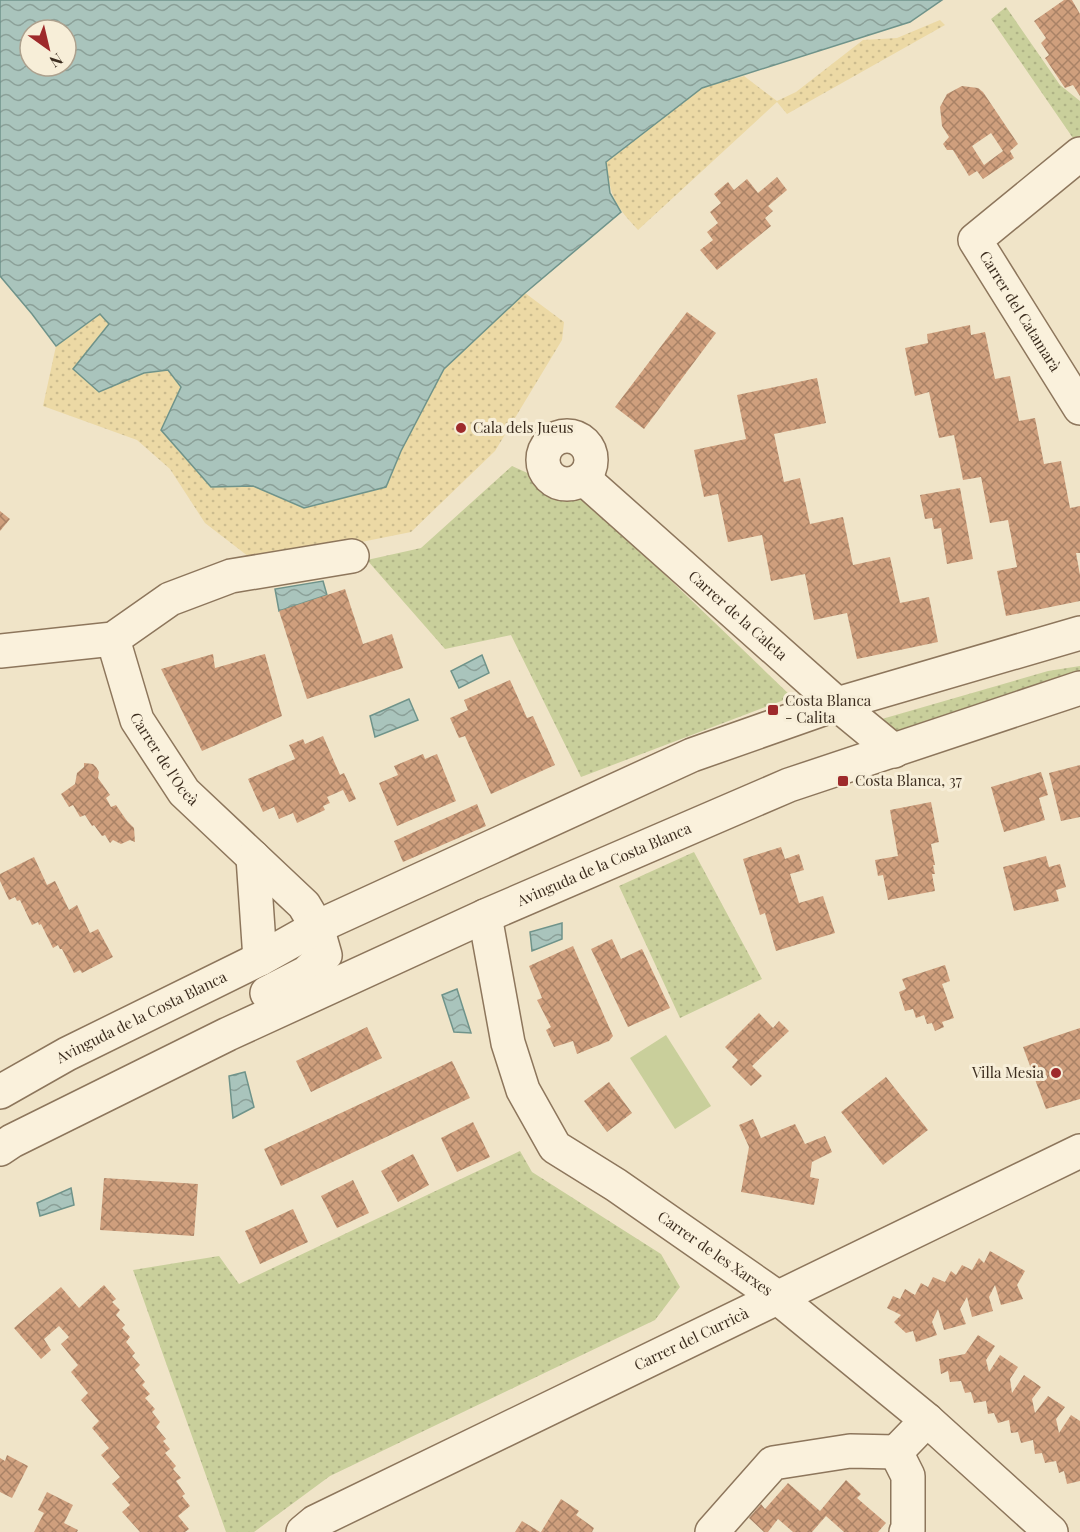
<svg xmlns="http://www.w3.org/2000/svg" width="1080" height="1532" viewBox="0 0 1080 1532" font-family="'Playfair Display',serif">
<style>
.grass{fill:url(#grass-dots)}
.sand{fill:url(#sand-dots)}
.pitch{fill:#c9cf9b}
.water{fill:url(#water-waves);stroke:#6f938a;stroke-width:1.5;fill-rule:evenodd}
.building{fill:url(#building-cross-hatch);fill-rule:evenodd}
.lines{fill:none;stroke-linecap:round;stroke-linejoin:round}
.minor-casing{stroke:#8d765c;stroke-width:36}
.minor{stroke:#faf1dc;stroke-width:33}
.poi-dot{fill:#9e2a2b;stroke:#f7eed8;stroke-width:2}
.labels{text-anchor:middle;stroke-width:6;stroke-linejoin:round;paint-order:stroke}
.street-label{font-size:15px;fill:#3d2e20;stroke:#f7eed8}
.poi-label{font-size:15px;fill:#3d2e20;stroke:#f7eed8;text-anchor:start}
</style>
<defs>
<pattern id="grass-dots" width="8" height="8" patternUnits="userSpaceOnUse" patternTransform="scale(1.5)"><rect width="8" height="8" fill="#c9cf9b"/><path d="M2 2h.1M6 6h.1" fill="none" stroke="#aeb285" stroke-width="1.8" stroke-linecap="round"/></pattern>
<pattern id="sand-dots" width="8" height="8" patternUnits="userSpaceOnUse" patternTransform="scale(1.5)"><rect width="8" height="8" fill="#ecd9a5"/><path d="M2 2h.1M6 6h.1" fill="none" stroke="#cbbb8e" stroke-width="1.8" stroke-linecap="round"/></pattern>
<pattern id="water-waves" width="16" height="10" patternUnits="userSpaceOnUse" patternTransform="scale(1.5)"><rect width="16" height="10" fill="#a9c4bc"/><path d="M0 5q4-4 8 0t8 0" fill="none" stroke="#8ba098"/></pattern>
<pattern id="building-cross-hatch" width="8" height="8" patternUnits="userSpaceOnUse" patternTransform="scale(1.5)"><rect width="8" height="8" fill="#cf9f7d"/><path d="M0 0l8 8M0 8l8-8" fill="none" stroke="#a98266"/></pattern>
</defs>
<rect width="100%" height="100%" fill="#f0e4c8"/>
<path class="grass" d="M1006,7L1060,85L1080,101V137L1075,141L991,19Z
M512,466L587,500L792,697L581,777L511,635L445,649L367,560L421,548Z
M1080,666V683L891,734L875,721L1048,671Z
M694,852L762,979L680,1018L619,886Z
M520,1151L532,1172L661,1254L680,1287L655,1320L330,1476L254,1532H226L133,1270L219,1256L239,1284Z"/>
<path class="sand" d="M940,20L945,25L787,114L777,102L638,230C614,204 611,198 606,162L702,88L744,76L777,101L796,92L863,40L897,38Z
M525,293L564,322L562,340L495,451L411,532L257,563L205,523L170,469L137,440L43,406L56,346L101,314L110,324L74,369L99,392L144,373L168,370L181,387L211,487L253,486L304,508L386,487L401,451L444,369Z"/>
<path class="pitch" d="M666,1035L711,1106L675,1129L630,1058Z"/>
<path class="water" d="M0,0H942L910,22L702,88L606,162L610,193L621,212L525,293L444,369L401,451L386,487L304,508L253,486L211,487L161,430L181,387L168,370L144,373L99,392L73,369L109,324L100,314L56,346L32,314L0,276ZM30,30H66V66H30Z
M323,581L327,595L279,611L275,589Z
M482,655L489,673L459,688L451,671Z
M409,699L418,720L375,737L370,716Z
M562,923V939L532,951L530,932Z
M457,989L471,1033L454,1032L442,995Z
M245,1072L254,1107L233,1118L229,1076Z
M71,1188L74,1205L40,1216L37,1203Z"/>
<path class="building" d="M1064,0H1072L1080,14V96L1073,85L1065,88L1045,58L1049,55L1041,43L1046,38L1034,21Z
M962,86L978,88L983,92L1018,144L1010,151L1014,158L983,179L977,171L969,176L953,150H947L943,144L949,137L942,126L940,107L947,94ZM991,133L1003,151L984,165L972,146Z
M777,177L787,190L768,206L773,211L765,218L771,226L717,270L700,250L713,240L707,232L718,223L710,212L721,203L714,194L728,182L734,190L747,179L758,193Z
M687,312L716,333L644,429L615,407Z
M970,325L971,335L985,332L995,379L1010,376L1019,421L1035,418L1044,464L1061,461L1070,508L1080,506V553H1076L1080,575V601L1006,616L997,571L1017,567L1008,520L990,523L981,477L963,480L954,435L939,438L929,392L915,396L905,348L928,343L927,334Z
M817,378L826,423L774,434L784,482L800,478L810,524L843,517L853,565L890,557L900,603L929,597L938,642L857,659L847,613L814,620L805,574L771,581L762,535L728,542L718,494L704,497L694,450L746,439L737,395Z
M960,488L973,559L947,564L941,528L934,529L932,518L925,519L920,495Z
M0,511L10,519L0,531Z
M345,589L363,644L392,634L403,668L307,699L279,611Z
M213,654L215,668L265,654L282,716L202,751L161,669Z
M510,680L527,718L533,716L555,765L491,794L465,736L459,738L450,718L468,710L464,700Z
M323,736L340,775L344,773L356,799L349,802L343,790L327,797L330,803L323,806L325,810L297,823L293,813L279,819L274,807L263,812L248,779L295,759L289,745L303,739L305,744Z
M423,754L425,759L437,754L456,801L397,826L379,783L398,775L394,766Z
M84,763L93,764L96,767L99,772L98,778L110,795L106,798L111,807L116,805L127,821L134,828L135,842L130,840L121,844L113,840L110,843L105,835L102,836L94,825L92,826L85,815L80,817L73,805L69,807L61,794L75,784L77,773L84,767Z
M1080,765V817L1061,821L1049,773Z
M1041,772L1048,795L1039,798L1045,820L1004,832L991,787Z
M931,802L939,842L931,844L935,865H933L935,874H932L935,891L888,900L883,875L878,876L875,860L898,856L890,810Z
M477,804L486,826L403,862L394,841Z
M781,847L785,859L799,854L804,870L790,874L799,903L823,896L835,933L776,951L765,913L760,915L743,859Z
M1046,856L1049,867L1060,864L1066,887L1056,890L1059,901L1014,911L1003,867Z
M34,857L47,885L55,881L69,910L77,905L90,933L98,929L113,957L82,973L80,970L74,973L62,949H60L58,945L53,948L41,924L39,925L38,922L32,925L20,900L17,901L15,897L9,900L0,881V874Z
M612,939L621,959L642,949L670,1008L628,1027L591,949Z
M573,946L613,1036L609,1041L577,1054L573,1041L554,1047L546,1030L551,1027L537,1000L542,998L529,966Z
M945,965L950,981L942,984L954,1018L942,1022L944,1027L935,1031L932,1023L927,1024L924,1015L916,1018L913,1009L905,1011L899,992L906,989L902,979Z
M759,1013L773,1028L779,1021L789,1031L752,1066L762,1076L751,1086L732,1067L738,1060L725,1047Z
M367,1027L382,1058L311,1092L296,1061Z
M1080,1028V1099L1046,1109L1023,1047Z
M452,1061L470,1098L281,1186L264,1149Z
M886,1077L928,1130L883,1165L841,1112Z
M609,1082L632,1113L607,1132L584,1101Z
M753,1119L761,1138L795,1124L805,1144L825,1136L832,1152L812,1162L810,1177L819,1179L814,1205L741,1192L749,1147L739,1125Z
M473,1122L490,1157L457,1172L441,1138Z
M413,1154L429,1185L398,1202L381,1171Z
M104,1178L198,1184L194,1236L100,1230Z
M353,1180L369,1213L337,1228L321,1196Z
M293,1209L308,1242L260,1264L245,1231Z
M990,1251L1025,1271L1017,1285L1023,1299L1001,1305L995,1285L989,1297L993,1311L972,1317L967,1297L960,1309L966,1324L944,1330L938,1309L932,1322L937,1335L916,1342L913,1331L906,1333L894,1322L901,1315L887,1308L893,1296L900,1299L905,1289L915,1295L921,1283L928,1287L933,1277L945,1282L951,1271L956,1275L962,1265L972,1270L979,1258L984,1263Z
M104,1285L116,1299L112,1302L120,1310L116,1315L125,1325L122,1328L130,1337L126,1342L135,1353L132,1356L140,1365L135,1370L145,1382L142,1385L150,1394L145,1398L155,1409L152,1412L160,1422L156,1427L166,1439L163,1441L170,1449L165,1453L176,1466L173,1469L181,1478L176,1481L185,1494L182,1496L190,1506L178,1516L189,1529L185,1532H140L122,1512L130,1505L112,1484L120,1477L101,1455L109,1448L92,1428L99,1421L81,1400L88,1393L71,1372L78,1365L61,1344L69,1337L59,1326L44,1339L51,1350L41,1359L14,1328L61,1287L79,1308Z
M978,1335L995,1346L986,1360L989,1372L1000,1355L1018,1367L1010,1379L1012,1393L1024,1375L1041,1387L1032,1399L1035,1413L1048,1396L1065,1407L1056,1419L1059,1433L1071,1415L1080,1421V1481L1067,1484L1064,1471L1059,1473L1056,1461L1045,1463L1042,1453L1035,1454L1033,1440L1021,1443L1018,1432L1011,1433L1009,1420L998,1423L994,1413L988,1414L986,1401L974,1403L971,1392L965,1393L961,1381L950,1382L948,1371L941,1374L939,1359L965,1354Z
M7,1455L28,1466L12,1498L0,1492V1458L5,1461Z
M846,1480L861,1494L857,1498L886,1523L878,1532H844L826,1516L812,1532H793L778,1519L768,1532H764L749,1518L761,1504L765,1509L788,1483L820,1511Z
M47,1492L73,1505L64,1523L78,1530L77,1532H34L44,1513L38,1510Z
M561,1499L579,1511L576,1515L594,1528L592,1532H541Z
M522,1521L540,1532H515Z"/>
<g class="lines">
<g class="minor-casing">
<g id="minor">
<path id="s1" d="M1080,154L975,240L1080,408"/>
<circle cx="567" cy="460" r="24"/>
<path id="s2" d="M583,478L837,704L894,751"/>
<path id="s3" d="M113,639L137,720L184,792L304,905L317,927L325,955L306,973L267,993"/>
<path d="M0,651L113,639L170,599L231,576L352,556"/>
<path d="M253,857L260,959"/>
<path id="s4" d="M485,916L508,1043L523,1090L555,1147L616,1185L777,1297L927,1420L1051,1532"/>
<path id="s5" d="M0,1092L67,1054L260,959L317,927L692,755L837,704L1080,633"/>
<path id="s6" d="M0,1149L12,1141L228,1034L485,916L789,785L1080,688"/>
<path d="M896,1452L908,1476V1530L906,1532"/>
<path id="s7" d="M303,1532L315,1522L1080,1151"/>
<path d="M712,1532L773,1463L850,1451L896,1452L927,1420"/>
</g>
</g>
<use href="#minor" class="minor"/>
</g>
<g class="poi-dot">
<circle cx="461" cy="428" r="6"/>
<rect x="767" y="704" width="12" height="12" rx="3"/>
<rect x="837" y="775" width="12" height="12" rx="3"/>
<circle cx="1056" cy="1073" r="6"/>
</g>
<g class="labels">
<g class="street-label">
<text dy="5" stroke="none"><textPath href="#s1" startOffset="220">Carrer del Catamarà</textPath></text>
<text dy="5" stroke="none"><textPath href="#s2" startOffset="207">Carrer de la Caleta</textPath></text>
<text dy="5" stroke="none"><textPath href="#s3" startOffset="132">Carrer de l'Oceà</textPath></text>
<text dy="5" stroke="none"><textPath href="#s6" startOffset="668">Avinguda de la Costa Blanca</textPath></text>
<text dy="5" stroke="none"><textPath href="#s5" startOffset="160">Avinguda de la Costa Blanca</textPath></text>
<text dy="5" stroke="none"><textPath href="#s4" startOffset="436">Carrer de les Xarxes</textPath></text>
<text dy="5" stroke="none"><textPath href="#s7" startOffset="434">Carrer del Curricà</textPath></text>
</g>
<g class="poi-label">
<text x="473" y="433">Cala dels Jueus</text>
<text x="785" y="706">Costa Blanca<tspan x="785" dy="17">- Calita</tspan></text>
<text x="855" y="786">Costa Blanca, 37</text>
<text x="1044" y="1078" text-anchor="end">Villa Mesia</text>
</g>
</g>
<g transform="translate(48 48) rotate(146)"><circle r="28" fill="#f7eed8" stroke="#ada18e" stroke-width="1.5"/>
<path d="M0-4.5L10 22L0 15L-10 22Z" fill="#9e2a2b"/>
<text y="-9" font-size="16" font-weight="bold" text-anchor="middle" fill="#3d2e20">N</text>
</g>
</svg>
